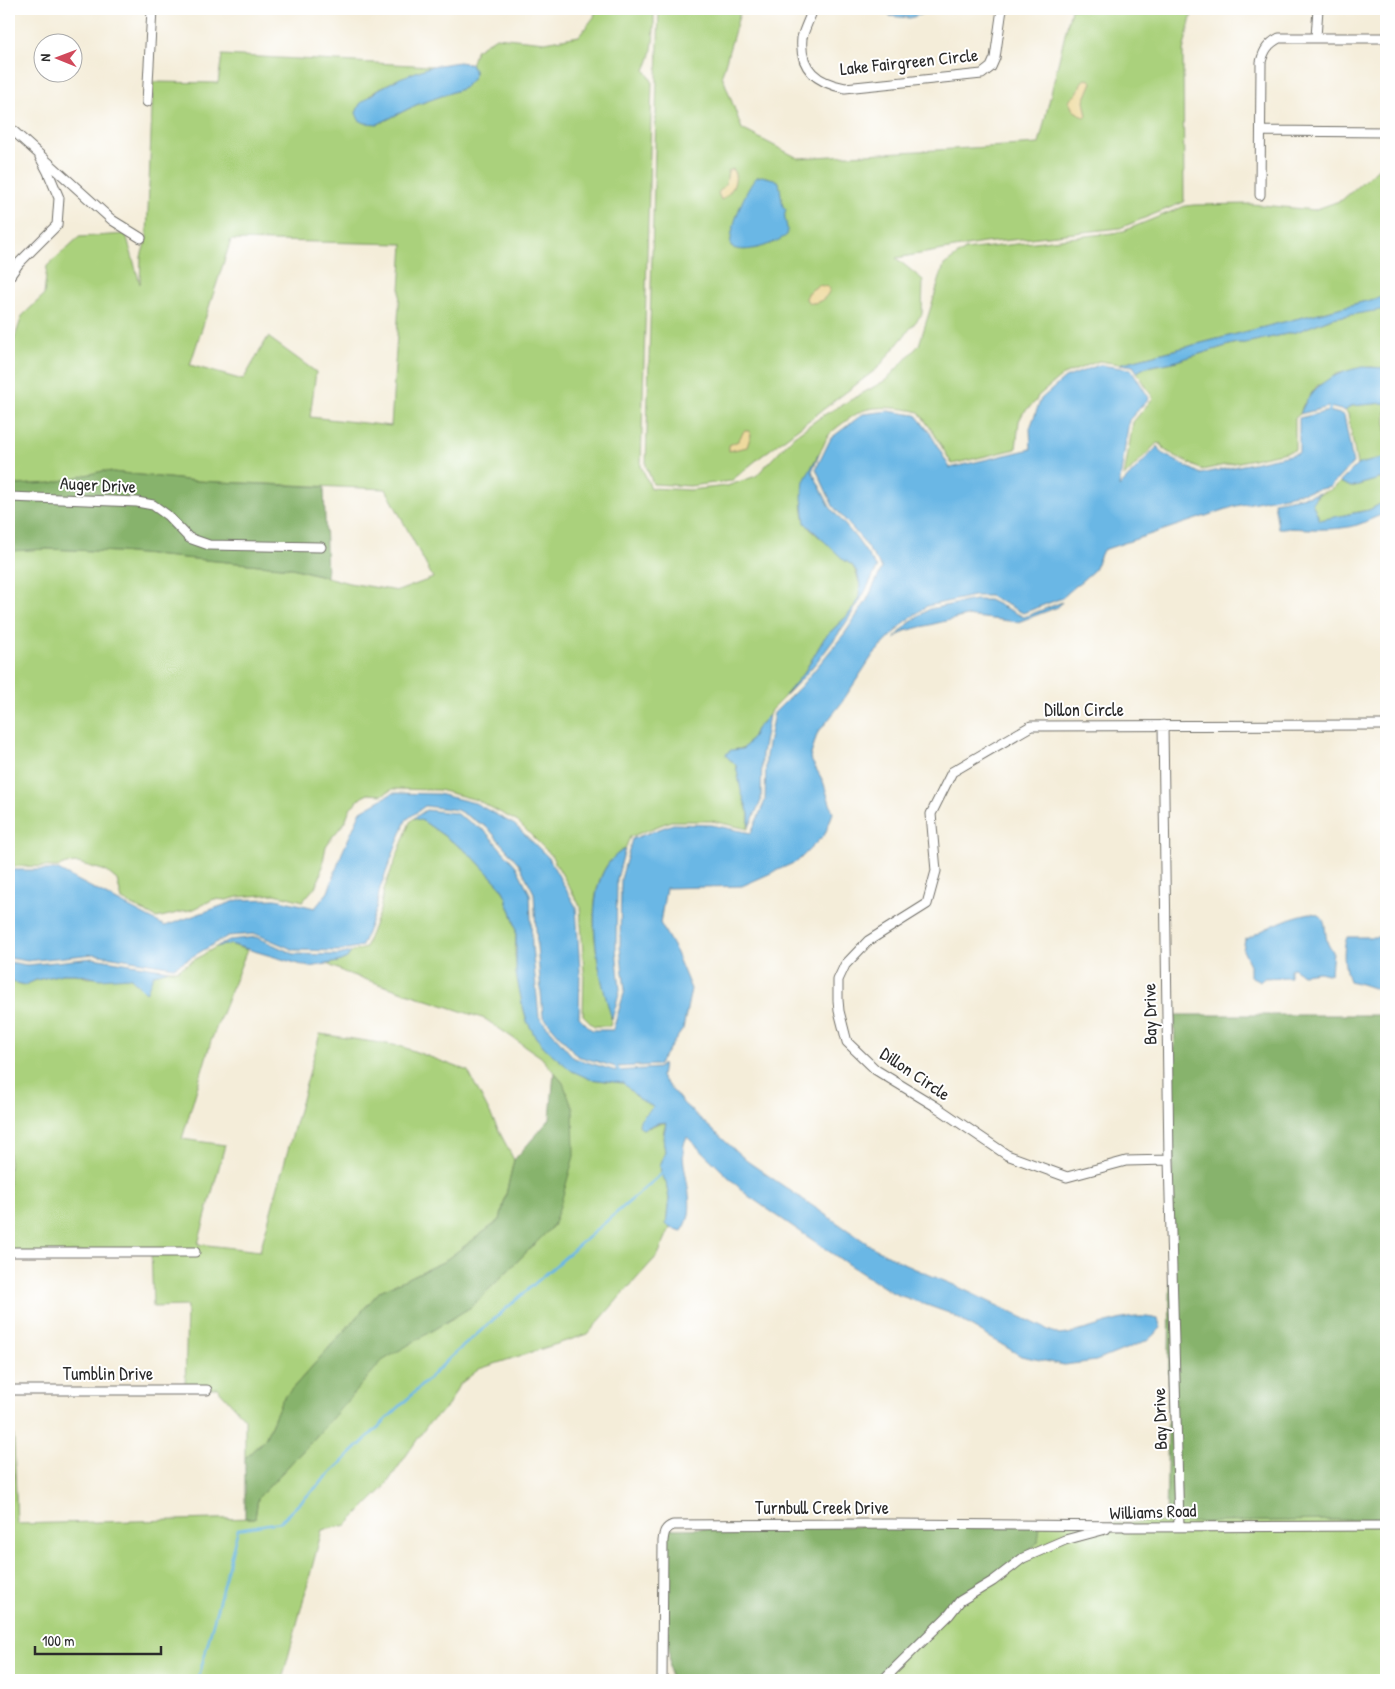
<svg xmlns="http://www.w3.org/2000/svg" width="1395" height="1689" viewBox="0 0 1395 1689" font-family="'Patrick Hand',sans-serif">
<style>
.green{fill:#aad17c;stroke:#6a7e54;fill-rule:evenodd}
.forest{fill:#87b36c;stroke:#596f4c}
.sand{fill:#eeda9e;stroke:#8c8264}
.water{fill:#6bb7e5;stroke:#4b7188}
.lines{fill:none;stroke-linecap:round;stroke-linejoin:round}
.stream{stroke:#6bb7e5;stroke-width:2.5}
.minor-casing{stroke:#716f68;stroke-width:11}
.minor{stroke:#fff;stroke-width:9}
.labels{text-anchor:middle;stroke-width:4;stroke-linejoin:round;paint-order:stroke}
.street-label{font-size:18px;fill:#2b2b2b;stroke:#fff}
</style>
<rect width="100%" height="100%" fill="#fff"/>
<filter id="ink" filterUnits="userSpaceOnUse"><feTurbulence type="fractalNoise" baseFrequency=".02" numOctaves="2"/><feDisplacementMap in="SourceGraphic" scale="10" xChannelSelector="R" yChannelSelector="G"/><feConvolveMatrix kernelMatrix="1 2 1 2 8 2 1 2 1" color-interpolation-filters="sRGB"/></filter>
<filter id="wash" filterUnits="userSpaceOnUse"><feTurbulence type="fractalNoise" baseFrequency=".0096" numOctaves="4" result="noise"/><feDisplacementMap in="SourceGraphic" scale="20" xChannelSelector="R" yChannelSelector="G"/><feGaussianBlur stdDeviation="1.12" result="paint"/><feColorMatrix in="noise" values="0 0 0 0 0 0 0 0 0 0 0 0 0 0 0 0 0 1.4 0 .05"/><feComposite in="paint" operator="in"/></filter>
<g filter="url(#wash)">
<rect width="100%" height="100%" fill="#f4edd9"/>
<path class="green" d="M596,9H654C654,30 655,51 645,70L652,81L641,466L651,488L690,490L727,486L756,476L794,436L822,416L886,380L919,345L944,265L965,250L1121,232L1185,206L1194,205L1251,204L1314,210L1342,200L1382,165L1386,164V296L1119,364L1099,361L1063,375L1038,396L1036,401L1023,413L1019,421L1016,449L952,464L933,432L919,412C905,408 876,405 862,411C855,414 832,430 828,436C825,440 824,446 821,450C808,470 793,507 810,529L852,565L856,572L860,585L859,597L854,607L847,616L825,637L805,671L790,691L771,710L769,715L756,729L752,738L743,749H736L726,756L736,765L745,803L749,814L748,829L712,821H671L630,837L625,849C583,871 593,942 602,981C605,995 614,1013 610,1026H594L583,1015L584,971L580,906L551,855L518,822L477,800L439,790L393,789L382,795L368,794L362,797L350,808L345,822L333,836L326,846L320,877L315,887L303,901L275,894L238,897L227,900L214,899L194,909L157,918L122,900L117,880L106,871L78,863L66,864L58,867L9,866V551L48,549L119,552L292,568L349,583L398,591L433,578L386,489L196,481L103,471L52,483L16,485L9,477V355L22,316L44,295L47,266L79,237L126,234L140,284L141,257L147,236L153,82L218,83L222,55L432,66C406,78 369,85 356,113L378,124L416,105L464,88L475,73L471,65L476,50L496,37L545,42L579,36L594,17ZM231,240L403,244L391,426L310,417L316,372L268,337L243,380L190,365Z
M659,9H741L722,75L742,129L798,158L1039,144L1071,9H1193L1183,51L1184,202L1120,228L984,243L896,258L923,280L922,314L878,368L759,458L731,481L690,486L653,484L646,466Z
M1382,309H1386V368L1370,367L1336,374L1328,381L1317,386L1303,405L1300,414L1295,418V450L1202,470L1166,451L1161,444L1157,443L1124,477L1133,422L1153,398L1137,372L1146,367L1173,362L1236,343H1245L1296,332L1332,318Z
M1376,403H1386V457L1357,465L1348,414L1345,410L1351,406Z
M1386,477V501L1369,510L1357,512L1320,521L1312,503C1321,488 1329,495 1340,482L1351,487Z
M414,818L423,821L463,849L474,858L501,887L507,899V903L511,911L516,929L515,956L522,1003L527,1021L535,1036L545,1048L579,1073L590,1079L623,1083C628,1087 630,1091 635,1095C640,1100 647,1103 653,1107L640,1120L648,1128L659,1123H666L663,1133L665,1152L662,1159L661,1174L666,1182L669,1199L666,1224L670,1228L658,1255L618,1299L588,1334L479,1369L459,1385L448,1406L428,1424L383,1489L347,1525L322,1530L282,1680H9V1390H12L17,1524L255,1518L258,1498L313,1440L382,1360L471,1307L553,1226L563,1083L541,1057L485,1019L346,973L327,964L338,962L347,958L351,952L365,948L380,910L384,889L410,822Z
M230,944L247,950L211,1041L182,1139L225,1145L198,1244L260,1251L320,1034L400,1046L468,1071L514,1160L500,1220L443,1262L380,1291L282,1400L265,1439L245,1458V1419L217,1388L185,1389L187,1306L153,1307L151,1248L9,1256V981L25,985L36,980L62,974H76L88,978L154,974L169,970H177L216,947Z
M1386,1519V1680H877L953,1605L1040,1524Z"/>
<path class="forest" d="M103,471L196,481L324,487L327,577L292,568L119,552L48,549L9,551V477L16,485L52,483Z
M1175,1015H1386V1519L1166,1523Z
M554,1072L563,1083L573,1108L574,1156L560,1206L553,1226L471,1307L382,1361L313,1440L258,1498L255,1518H245V1458L265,1439L282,1400L380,1291L443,1262L500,1220L514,1160L550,1119Z
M1040,1524L1038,1542L1022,1558L953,1605L877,1680H670L666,1555L667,1529Z"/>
<path class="sand" d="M1085,79L1090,80L1092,82L1084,101L1087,116L1084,117L1073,110L1069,102C1071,97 1074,97 1077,93C1081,87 1079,83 1085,79Z
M732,169C741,179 730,195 721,200L718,193L726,184L728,171Z
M819,285L828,287L830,289C827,299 818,304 809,303L806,299L807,293Z
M744,431H749L751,435L747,447L729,451V445L738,441Z"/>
<path class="water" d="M887,9H937L910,18L890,16Z
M459,62L471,64L475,73L472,79L464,88L416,105L378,124L365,123L359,120L356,113L360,104L379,89L400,78L432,66Z
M762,176L774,179L779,182L783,207L786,209C782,218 789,226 787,235C775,244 745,255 731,247C728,232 746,187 757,177Z
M1386,296V309L1332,318L1296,332L1245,343H1236L1173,362L1146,367L1137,372L1133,366L1119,364Z
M1099,365L1131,369L1149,398L1129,420L1119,487L1158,446L1163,454L1201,474L1299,453V418L1329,411L1344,415L1353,463L1330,487L1236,506L1103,550L1094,570L1062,598L1023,613L990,596H974L927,606L905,622L873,655L840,705L817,734L810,758L823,781L833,813L825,834L798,861L742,886L666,888L660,923L673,946L691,989L683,1029L658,1065L616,1067L577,1056L543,1016L537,946L534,893L519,864L488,828L457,810L425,806L406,820L380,888L376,909L362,946L338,951L294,950L256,934L228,936L174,967L94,954L27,961L9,958V870H58L165,926L238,900L276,899L315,908L328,892L342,853L361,811L393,793L438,794L475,803L515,825L548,857L576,907L580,971L579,1017L592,1030H613L625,990L620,947L621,879L632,839L673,824L712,825L751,833L765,801L766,755L774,713L802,685L845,633L867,600L882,568L859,536L833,506L816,469L831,438L863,414L888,411L916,415L930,433L950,468L1031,449L1030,428L1041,399L1065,378Z
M1363,367L1386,368V403L1351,406L1345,411L1329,407L1300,414C1311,385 1333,373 1363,367Z
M820,452L812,471L830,507L856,538L877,568C854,617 822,660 784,697L805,671L825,637L847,616L854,607L859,597L860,585L857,572L852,565L844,560L805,523L802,497L804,481Z
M1386,457V477L1351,487L1340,482L1357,465Z
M1321,493L1317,495L1312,503L1320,520L1369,510L1386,501V514C1375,516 1367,522 1357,525C1333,532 1303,528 1278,528L1274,502Z
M975,600H989L1024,617L1062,602L1058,607L1018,622L966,616L905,631L894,639L908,624L929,609Z
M769,715L762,754L761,801L749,827V814L741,791L736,765L726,756V754L731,750L743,749L752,738L756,729Z
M426,810L455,813L485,831L516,866L530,894L532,946L539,1017L574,1058L616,1071L658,1068L663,1064L661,1077L684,1104L747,1161L874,1248L913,1268L954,1285L1059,1335C1092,1332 1125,1310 1158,1319L1161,1328L1148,1340L1096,1361L1064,1365L1021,1356L949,1313L893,1293L849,1265L747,1195L687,1137C673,1160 703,1203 682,1231L670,1228L666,1224L669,1199L666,1182L661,1174L660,1166L665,1152L663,1138L666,1123C658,1120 650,1128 642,1129L639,1125L640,1120L653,1107L638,1098L623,1083L590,1079L572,1071L545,1048L535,1036L527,1021L522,1003L516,974V928L511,911L507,903V899L501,887L474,858L463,849L423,821L414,818Z
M625,849L617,879L616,947L620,990L612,1019C598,975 575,875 625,849Z
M1310,913C1334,915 1319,939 1333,951L1331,973L1327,974L1319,972L1302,974L1293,968L1290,969V977H1288L1263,978L1260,981L1250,976V965L1243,950L1245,940C1264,929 1288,917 1310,913Z
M256,937L294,954L338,955L351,952L347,958L338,962L309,967L230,944L216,947L229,940Z
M1347,937H1386V1005L1381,990C1370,988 1361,983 1349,981C1344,968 1342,950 1347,937Z
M93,958L169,970L154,974L146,993L130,977L100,979L76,974H62L36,980L25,985L9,981V962L27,965Z"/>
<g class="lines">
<path class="stream" d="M1329,411L1331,405
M616,1067L621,1073
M198,1680L238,1529L280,1522L452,1356L580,1244L664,1172"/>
</g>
</g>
<g filter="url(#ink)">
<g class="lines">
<g class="minor-casing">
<path id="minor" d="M813,9C810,18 804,29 802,38C799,70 818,83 845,88L982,74L991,67L995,58L1002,9
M1316,37L1318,9
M147,102L152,9
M9,127L112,220L141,238
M1261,131L1386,132
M1260,195L1261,62C1264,50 1268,44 1279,38H1386
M9,277L19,263L57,225L59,198L48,172L40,157
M9,497L137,502L153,505L167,515L189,538L209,545L321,547
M1163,725L1169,1160L1179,1526
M1169,1160L1126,1161L1067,1177L1007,1155L935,1106L876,1070L847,1042L839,1011L838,1000V980L845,965L868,941L927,904L936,871L931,814L952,772L1031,726L1386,725
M9,1252H195
M9,1390H207
M1126,1527L1386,1526
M662,1680L663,1541C664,1532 665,1528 673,1525L891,1524L1132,1526
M883,1680L949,1615L960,1601L993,1581L1023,1558L1065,1540L1106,1529"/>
</g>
<use href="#minor" class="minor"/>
</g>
</g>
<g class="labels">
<g class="street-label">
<text transform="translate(909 62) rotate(-6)" y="6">Lake Fairgreen Circle</text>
<text transform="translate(98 485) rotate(3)" y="6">Auger Drive</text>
<text x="1084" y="716">Dillon Circle</text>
<text transform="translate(1150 1014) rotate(-91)" y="6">Bay Drive</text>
<text transform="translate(915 1074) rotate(34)" y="6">Dillon Circle</text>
<text x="108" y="1380">Tumblin Drive</text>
<text transform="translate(1160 1419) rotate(-92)" y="6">Bay Drive</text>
<text x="822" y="1514">Turnbull Creek Drive</text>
<text transform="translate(1153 1512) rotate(-2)" y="6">Williams Road</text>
</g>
</g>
<rect width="1395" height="1689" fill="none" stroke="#fff" stroke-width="30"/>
<g transform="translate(58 58) rotate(271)"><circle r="24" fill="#ffffff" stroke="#aaaaaa"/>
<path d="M0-4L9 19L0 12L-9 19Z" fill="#d1495b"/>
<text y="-8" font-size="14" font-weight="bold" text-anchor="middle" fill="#2b2b2b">N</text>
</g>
<path d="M35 1646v8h126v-8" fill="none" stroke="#2b2b2b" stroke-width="2.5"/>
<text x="42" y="1646" font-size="15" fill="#2b2b2b" stroke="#ffffff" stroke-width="4" paint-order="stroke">100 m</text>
</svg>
